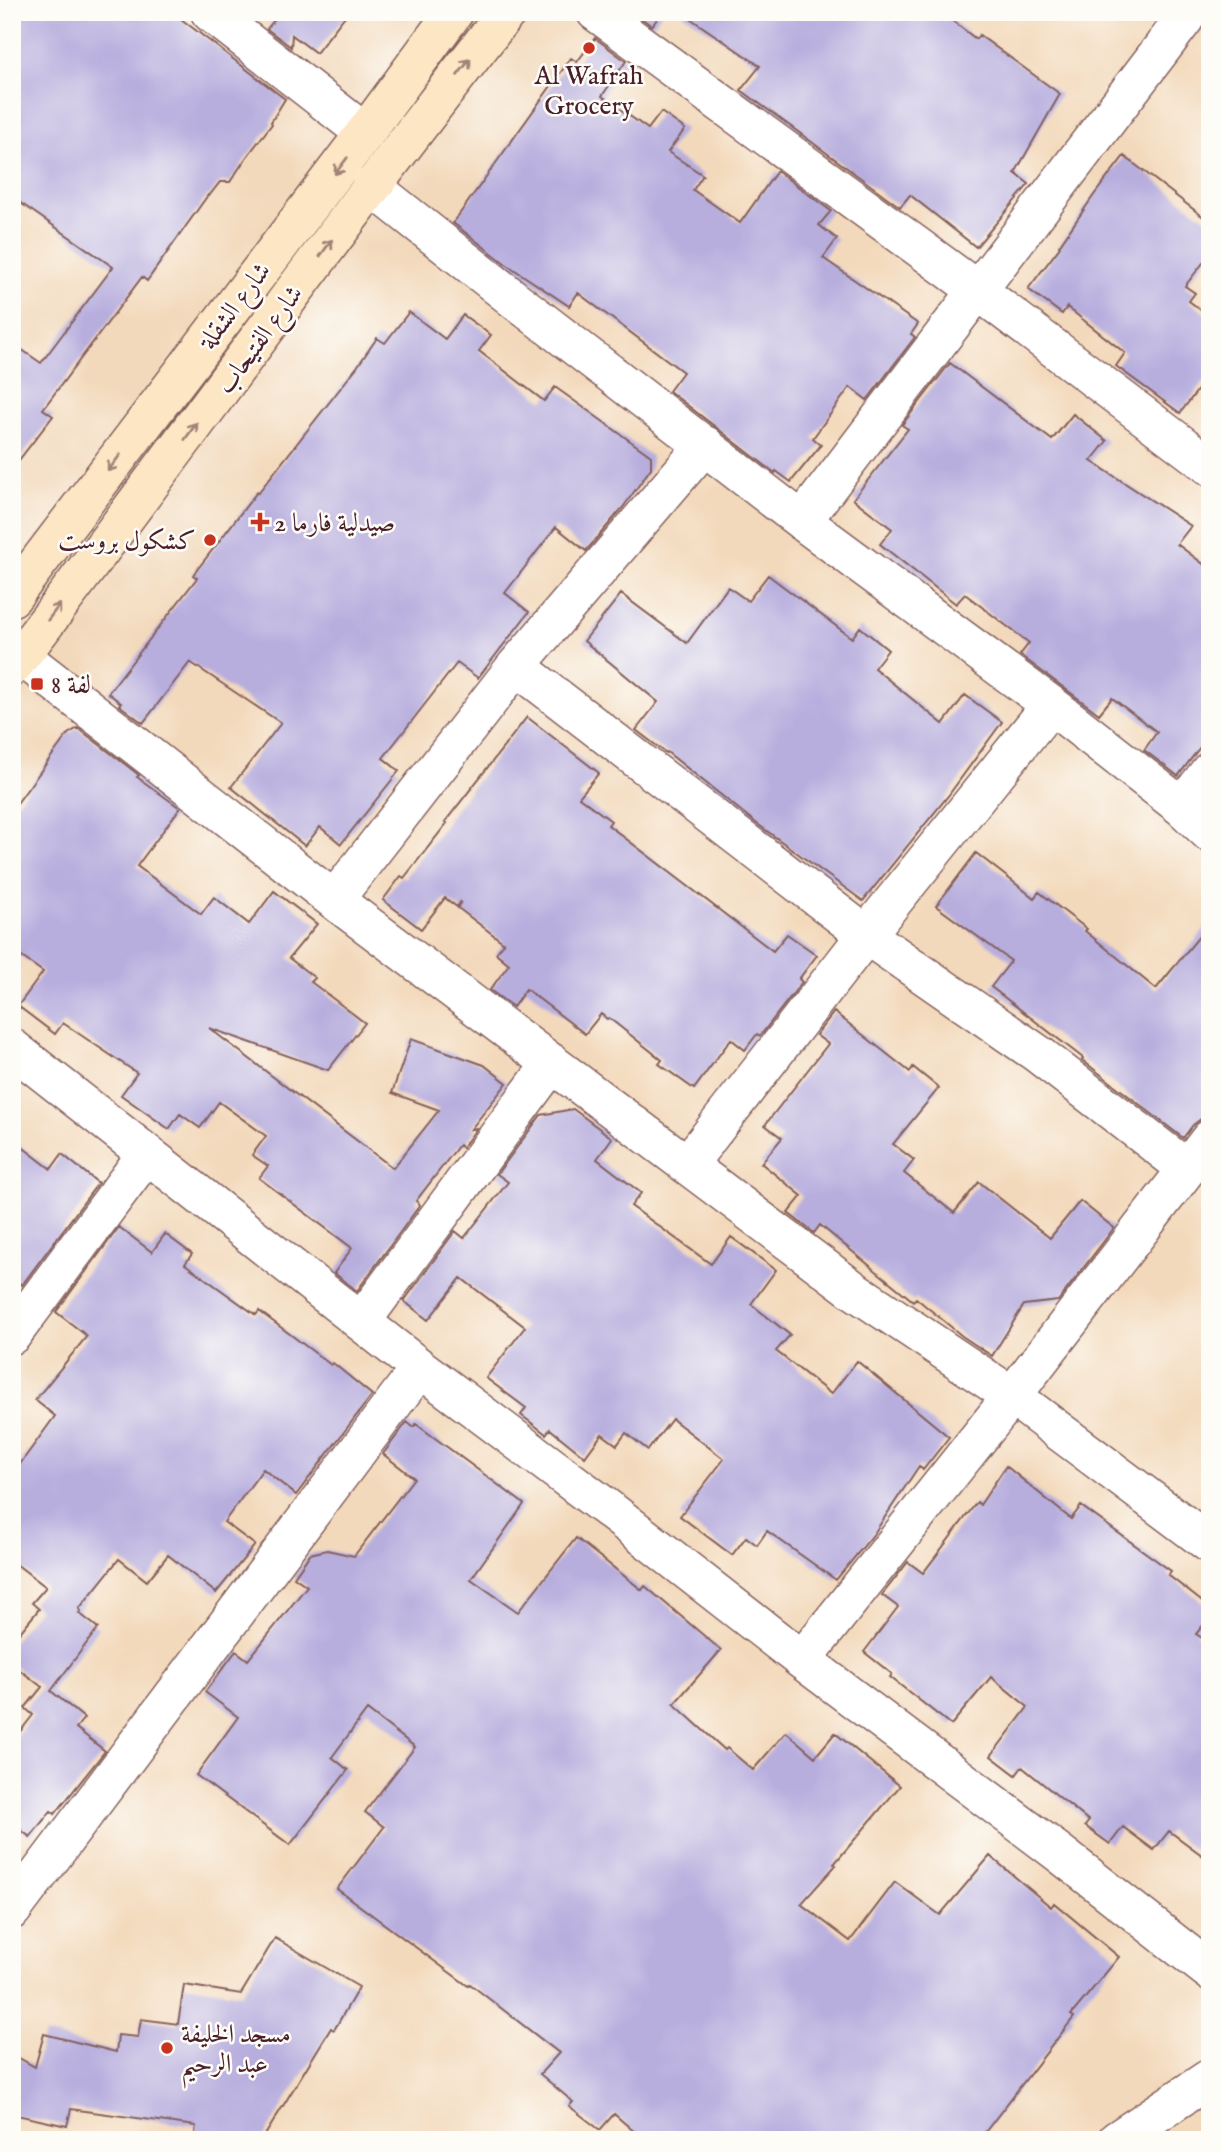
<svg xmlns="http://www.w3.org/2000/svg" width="1222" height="2152" viewBox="0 0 1222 2152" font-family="'IM FELL English',Amiri,serif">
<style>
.building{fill:#b7aede}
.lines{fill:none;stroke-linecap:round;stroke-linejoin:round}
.minor-casing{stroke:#85605d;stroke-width:41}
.secondary-casing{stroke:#85605d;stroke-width:41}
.minor{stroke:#fff;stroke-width:38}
.secondary{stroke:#fce6c4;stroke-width:38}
.oneway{stroke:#a38278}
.poi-dot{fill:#c8321e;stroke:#fdfcf7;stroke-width:2.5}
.labels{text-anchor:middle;stroke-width:5;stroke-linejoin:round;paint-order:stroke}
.poi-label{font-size:26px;fill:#4a1f2b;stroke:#fdfcf7;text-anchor:start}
.street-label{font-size:26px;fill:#4a1f2b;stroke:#fdfcf7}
</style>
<rect width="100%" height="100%" fill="#fdfcf7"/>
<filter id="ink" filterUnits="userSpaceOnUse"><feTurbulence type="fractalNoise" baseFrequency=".0143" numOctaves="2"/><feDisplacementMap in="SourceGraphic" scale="14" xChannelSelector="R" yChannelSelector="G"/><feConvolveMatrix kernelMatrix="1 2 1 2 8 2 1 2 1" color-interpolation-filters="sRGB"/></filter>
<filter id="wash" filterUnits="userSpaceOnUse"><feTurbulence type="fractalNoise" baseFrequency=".00686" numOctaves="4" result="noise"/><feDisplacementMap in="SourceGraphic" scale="28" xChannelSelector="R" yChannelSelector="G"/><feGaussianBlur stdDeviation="1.57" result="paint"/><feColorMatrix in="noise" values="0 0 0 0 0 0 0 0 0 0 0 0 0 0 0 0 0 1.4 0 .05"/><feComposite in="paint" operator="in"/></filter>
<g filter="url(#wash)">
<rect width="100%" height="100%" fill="#f3d9bb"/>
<g id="blocks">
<path class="building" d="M12,12H172L285,99L271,122L272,124L246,158L230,182H220L209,196L208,195L147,281L142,277L43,409L53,416L12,469V343L41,363L113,267L12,197Z
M263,12H348L316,53L292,35L291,47L267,29L274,20Z
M633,12H662L652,26Z
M681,12H941L976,39L979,35L1060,94L1015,173L1029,184L976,247L910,195L900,207L741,90L760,66Z
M595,38L626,61L602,96L648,129L661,112L685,129L668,152L703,175L693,190L740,223L777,171L831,211L819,225L837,239L823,258L918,324L911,334L915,337L867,400L850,387L813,438L821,445L791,482L776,471L775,473L669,391L683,372L578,293L569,306L506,264L453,223L571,58L577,62Z
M1124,156L1210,222V254L1185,286L1195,293L1189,301L1210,317V374L1180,413L1116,366L1125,353L1067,307L1062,314L1028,289L1060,247L1059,246L1094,195Z
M409,312L445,339L463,315L491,335L479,351L544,401L555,387L651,456V468L624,506L586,551L556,527L505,593L529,612L478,678L457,663L383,758L399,771L341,844L320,827L305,846L231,787L281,723L190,662L143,723L119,705L121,703L108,693L197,578L193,575L257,492L258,493L357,367L377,338L385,343Z
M950,363L1052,440L1073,414L1107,441L1091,461L1191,526L1177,544L1210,569V734L1178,776L1144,750L1157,732L1112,698L1099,714L1020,655L1029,643L965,594L956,604L880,544L892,529L853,499L908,429L902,425Z
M768,575L852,638L860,627L888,650L874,668L943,724L965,695L1002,722L948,796L863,901L756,823L667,752L666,753L636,730L658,702L584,641L621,594L687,643L728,587L748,601Z
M527,717L599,773L579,797L611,821L608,825L773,951L787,934L817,955L799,979L802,982L760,1036L757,1034L745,1050L731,1039L694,1089L659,1064L662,1060L609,1018L607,1019L601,1014L585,1034L526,989L513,1007L490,990L509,964L496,953L504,943L458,908L461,901L457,907L445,898L421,929L383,900L401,876L404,878L447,823L445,822Z
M78,728L139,775L137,777L180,808L137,866L201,914L214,897L249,924L274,891L317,924L289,958L315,978L311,982L365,1023L328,1070L209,1028L393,1168L439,1110L392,1093L411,1039L484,1065L507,1083L471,1129L477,1128L462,1148L459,1145L416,1201L420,1205L357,1291L334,1273L352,1248L259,1178L268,1166L252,1155L266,1136L219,1102L200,1128L180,1114L169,1129L121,1095L137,1073L63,1023L55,1034L18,1006L43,972L12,950V810L68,734Z
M976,853L1034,898L1039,892L1087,929L1085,931L1156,989L1210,923V1118L1201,1119L1193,1125L1183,1138L1082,1060L1083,1058L991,987L1011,961L936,906Z
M834,1012L910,1072L913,1067L939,1088L893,1144L914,1160L904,1173L954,1213L979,1182L1050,1238L1080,1201L1114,1228L1058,1301L1024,1305L992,1356L962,1336L916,1298L913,1301L820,1225L814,1233L788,1213L802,1196L761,1163L782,1138L765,1125L828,1044L816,1035Z
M573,1109L612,1138L597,1159L641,1193L631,1206L711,1264L731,1237L776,1270L751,1304L790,1335L776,1351L831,1394L857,1361L949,1437L923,1470L919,1466L873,1535L836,1580L767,1531L757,1545L746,1537L732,1555L680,1516L724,1459L672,1419L648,1450L626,1433L617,1445L602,1434L585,1457L550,1429L546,1434L521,1415L526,1408L486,1378L525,1327L461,1278L428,1320L404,1301L455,1231L464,1238L508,1182L497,1174L541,1115Z
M12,1139L51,1169L62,1154L98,1183L22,1285L12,1278Z
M119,1227L152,1252L165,1234L192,1254L185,1264L256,1315L259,1311L331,1365L333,1363L372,1395L296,1495L263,1469L224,1522L255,1545L216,1593L168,1555L147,1581L119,1559L79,1609L81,1611L79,1613L98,1628L51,1691L84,1718L76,1728L105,1751L55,1814L51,1811L30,1837L12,1823V1742L33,1715L25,1708L42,1687L12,1664V1642L39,1609L32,1603L46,1587L12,1561V1475L55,1416L35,1400L87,1336L56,1312Z
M407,1422L413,1427L416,1424L524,1504L471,1579L518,1612L576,1538L642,1590L645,1586L721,1650L674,1704L725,1750L727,1748L753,1770L786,1732L815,1757L835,1733L900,1786L834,1864L836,1865L801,1904L850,1941L895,1882L940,1915L990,1856L1051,1907L1054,1903L1119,1957L1071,2015L1074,2017L979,2140H644L614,2114L600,2130L569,2106L573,2102L540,2074L559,2053L470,1984L468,1986L337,1889L384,1827L365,1812L415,1747L367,1710L332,1757L348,1770L290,1845L196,1775L238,1717L205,1692L236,1651L248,1660L307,1586L294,1577L310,1554L327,1550L354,1556L414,1478L383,1454Z
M1006,1466L1071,1519L1081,1506L1171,1571L1168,1575L1210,1608V1617L1196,1634L1210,1643V1861L1169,1831L1154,1850L1123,1827L1110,1844L1085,1826L1089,1821L1022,1767L1016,1775L991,1756L1028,1707L991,1677L951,1725L890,1677L892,1674L864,1652L898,1607L882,1595L908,1562L923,1573L977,1502L980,1505Z
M275,1938L359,1987L334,2030L331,2028L262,2140H194L196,2126L71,2109L67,2126L12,2114V2054L35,2067L44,2034L116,2052L118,2035L138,2037L141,2019L178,2024L184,1985L241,1994Z"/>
</g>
</g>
<g filter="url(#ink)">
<use href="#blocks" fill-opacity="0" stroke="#85605d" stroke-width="2"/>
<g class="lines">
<g class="minor-casing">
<path id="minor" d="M210,12L365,133
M596,12L977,290L1210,466
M371,186L515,300L802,521L1051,705L1182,807L1210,833
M802,521L1185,18
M12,649L334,900L855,1291L1012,1396L1210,1544
M516,666L866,935L1038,1054L1186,1168
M1182,807L1210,771
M334,900L516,666L705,445
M12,1048L420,1368L616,1515L802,1660L1059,1853L1210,1971
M687,1165L866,935L1051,705
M361,1322L552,1063
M12,1335L146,1155
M802,1660L1012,1396L1210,1139
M12,1910L420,1368
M1117,2140L1210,2078"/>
</g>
<g class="secondary-casing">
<path id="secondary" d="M12,597L365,133L454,12
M12,667C179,450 337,227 507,12"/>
</g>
<use href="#minor" class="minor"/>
<use href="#secondary" class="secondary"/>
</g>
<defs><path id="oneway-shaft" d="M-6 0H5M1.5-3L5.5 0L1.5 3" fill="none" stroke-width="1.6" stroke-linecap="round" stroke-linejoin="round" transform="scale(1.75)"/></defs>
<g class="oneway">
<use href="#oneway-shaft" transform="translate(464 67) rotate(-52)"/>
<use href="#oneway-shaft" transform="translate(341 166) rotate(127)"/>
<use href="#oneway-shaft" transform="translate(326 248) rotate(-54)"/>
<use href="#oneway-shaft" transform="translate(191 431) rotate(-54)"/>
<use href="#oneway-shaft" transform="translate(114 463) rotate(127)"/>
<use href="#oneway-shaft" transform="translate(54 612) rotate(-53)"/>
</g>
</g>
<g class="poi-dot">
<circle cx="589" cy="48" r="7"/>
<path d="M256.5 511.5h7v7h7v7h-7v7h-7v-7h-7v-7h7z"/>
<circle cx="210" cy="540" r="7"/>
<rect x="30" y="677" width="14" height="14" rx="3.5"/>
<circle cx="167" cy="2048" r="7"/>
</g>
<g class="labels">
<g class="poi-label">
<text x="589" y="84" text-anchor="middle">Al Wafrah<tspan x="589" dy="30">Grocery</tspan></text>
<text x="274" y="531">صيدلية فارما 2</text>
<text x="196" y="549" text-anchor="end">كشكول بروست</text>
<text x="51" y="693">لفة 8</text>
<text x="181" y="2042">مسجد الخليفة<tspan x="181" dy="30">عبد الرحيم</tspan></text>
</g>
<g class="street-label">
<text transform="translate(234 305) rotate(-53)" y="9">شارع الشقلة</text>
<text transform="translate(259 339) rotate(-54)" y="9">شارع الفتيحاب</text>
</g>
</g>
<rect width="1222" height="2152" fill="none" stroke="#fdfcf7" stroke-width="42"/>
</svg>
